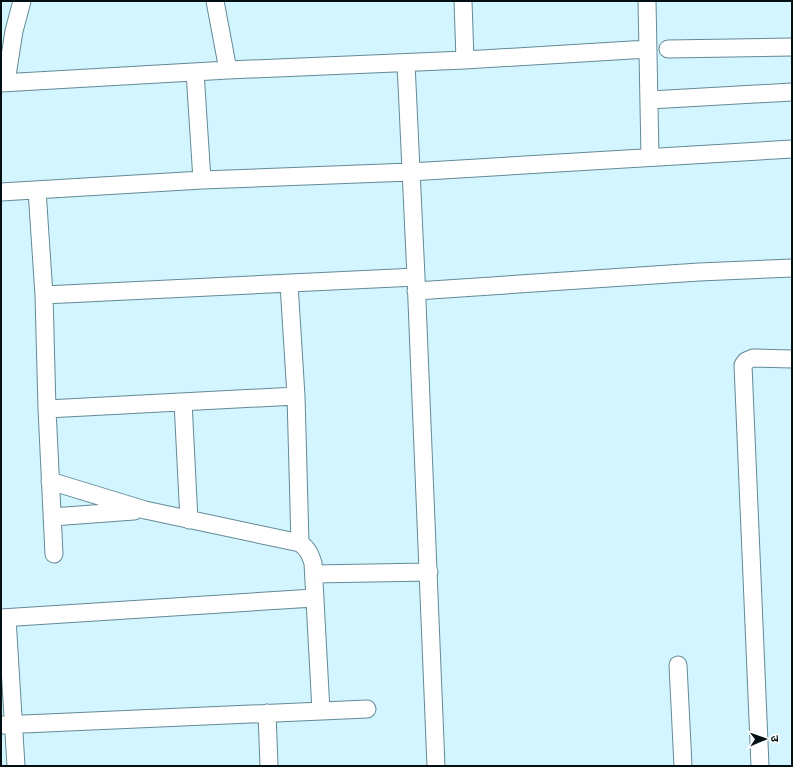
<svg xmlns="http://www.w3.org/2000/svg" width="793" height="767" viewBox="0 0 793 767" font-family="Cabin,'Noto Sans Devanagari',sans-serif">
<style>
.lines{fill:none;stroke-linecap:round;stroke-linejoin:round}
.minor-casing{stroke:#628a96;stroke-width:19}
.minor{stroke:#fff;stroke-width:17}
</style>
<rect width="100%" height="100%" fill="#d3f5ff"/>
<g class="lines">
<g class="minor-casing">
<path id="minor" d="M215,1L228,70
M463,1L465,60
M647,1L650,157
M668,49L792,47
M406,63L416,277L436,766
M195,72L202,180
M6,82L14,31L22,1
M1,83L228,70L465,60L648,49
M650,100L792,92
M37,190L44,295L47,409L54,554
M1,192L202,180L410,172L792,149
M289,284L296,396L300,543
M416,291L699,272L792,268
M44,295L416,277
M183,402L189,520
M47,409L296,396
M50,481L145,510L300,543C308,549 310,554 313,563L321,711
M52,517L134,511
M314,574L429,572
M1,618L314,598
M7,618L16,766
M678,665L683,766
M267,713L269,766
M1,725L367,709
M760,766L743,365L746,361L753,358L792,359"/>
</g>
<use href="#minor" class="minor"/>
</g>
<rect width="793" height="767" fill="none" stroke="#021014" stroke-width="4"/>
<g transform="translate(765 739) rotate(88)" stroke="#ffffff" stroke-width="3" paint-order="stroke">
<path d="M0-3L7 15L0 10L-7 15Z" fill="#021014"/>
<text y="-6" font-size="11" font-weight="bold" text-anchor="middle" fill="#021014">उ</text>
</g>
</svg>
